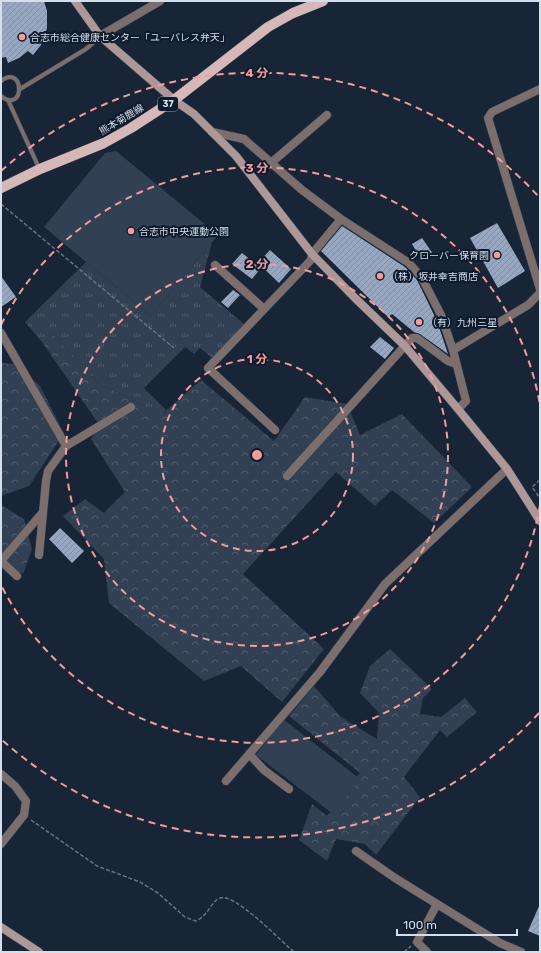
<svg xmlns="http://www.w3.org/2000/svg" width="541" height="953" viewBox="0 0 541 953" font-family="Rubik,'Noto Sans JP',sans-serif">
<style>
.grass{fill:url(#grass-tufts)}
.forest{fill:url(#forest-crowns)}
.park{fill:#324054}
.building{fill:url(#building-hatch)}
.lines{fill:none;stroke-linecap:round;stroke-linejoin:round}
.lane-casing{stroke:#364354;stroke-width:5}
.street-casing{stroke:#364354;stroke-width:9}
.secondary-casing{stroke:#364354;stroke-width:9}
.primary-casing{stroke:#364354;stroke-width:11}
.path{stroke:#677383;stroke-width:1.5;stroke-dasharray:4 2;stroke-linecap:butt}
.lane{stroke:#7c6e6d;stroke-width:4}
.street{stroke:#7c6e6d;stroke-width:8}
.secondary{stroke:#ae9797;stroke-width:8}
.primary{stroke:#d5b8b7;stroke-width:10}
.ring{fill:none;stroke:#f59b9c;stroke-width:2;stroke-dasharray:7 5}
.poi-dot{fill:#f59b9c;stroke:#0e1b2d;stroke-width:1.5}
.labels{text-anchor:middle;stroke-width:4;stroke-linejoin:round;paint-order:stroke}
.shield{fill:#0e1b2d;stroke:#99a4b2;stroke-width:1}
.shield-label{font-size:9px;font-weight:bold;fill:#d5deeb}
.poi-label{font-size:10px;fill:#d5deeb;stroke:#0e1b2d;text-anchor:start}
.street-label{font-size:10px;fill:#d5deeb;stroke:#0e1b2d}
.centre{fill:#f59b9c;stroke:#0e1b2d;stroke-width:2}
.ring-label{font-size:12px;text-anchor:middle;font-weight:bold;fill:#f59b9c;stroke:#0e1b2d;stroke-width:4;stroke-linejoin:round;paint-order:stroke}
</style>
<defs>
<pattern id="grass-tufts" width="24" height="20" patternUnits="userSpaceOnUse"><rect width="24" height="20" fill="#324054"/><path d="M3 7l-1-3M5 7V3M7 7l1-3M15 17l-1-3M17 17v-4M19 17l1-3" fill="none" stroke="#4f5b6d"/></pattern>
<pattern id="forest-crowns" width="20" height="18" patternUnits="userSpaceOnUse"><rect width="20" height="18" fill="#324054"/><path d="M2 6a3 3 0 1 1 6 0M12 15a3 3 0 1 1 6 0" fill="none" stroke="#4f5b6d"/></pattern>
<pattern id="building-hatch" width="6" height="6" patternUnits="userSpaceOnUse"><rect width="6" height="6" fill="#96a7bf"/><path d="M-1 1l2-2M0 6l6-6M5 7l2-2" fill="none" stroke="#808ea1"/></pattern>
</defs>
<rect width="100%" height="100%" fill="#182537"/>
<path class="grass" d="M212,242L200,287L244,324L212,358L200,348L194,354L185,347L144,388L166,410L161,415L96,381L53,334L42,342L25,322L86,262L151,316Z"/>
<path class="forest" d="M53,334L96,381L161,415L201,380L274,441L305,397L347,404L360,435L402,414L472,487L434,523L392,490L375,506L336,472L243,574L324,649L282,702L241,666L204,681L109,603L104,559L63,516L85,499L104,513L125,492L91,439L100,426L42,342Z
M1,363L15,364L40,386L64,433L29,486L1,496Z
M1,505L24,519L32,549L23,574L1,562Z
M390,649L432,689L423,698L420,714L441,717L465,698L477,712L447,737L440,730L404,777L420,797L376,855L365,844L336,839L327,861L299,840L312,804L327,816L360,773L289,716L314,686L341,717L377,739L379,713L360,693L370,666Z"/>
<path class="park" d="M116,151L218,235L151,316L44,227L105,153Z
M283,719L360,779L333,814L256,755Z"/>
<path class="building" d="M1,1H44L47,11V28L41,45L33,55L28,51L19,58L8,63L6,57L1,58Z
M497,223L525,271L498,288L470,238Z
M342,226L405,267L417,280L437,321L448,354L420,334L414,332L392,314L388,317L321,251Z
M422,238L433,254L422,261L412,244Z
M270,250L291,269L279,283L258,263Z
M242,253L261,268L252,279L232,264Z
M1,276L16,297L1,307Z
M233,290L240,295L228,308L221,302Z
M380,337L394,348L385,359L370,347Z
M60,528L84,551L72,563L49,539Z
M540,904V936L528,931Z"/>
<g class="lines">
<g class="lane-casing">
<path id="lane" d="M1,81C25,63 25,115 1,96
M20,89L86,49L100,37
M8,100L39,168"/>
</g>
<g class="street-casing">
<path id="street" d="M100,36L160,1
M540,89L492,112L488,118L540,289
M212,132L244,139L302,190L341,219L409,263L422,278L441,315L453,350L466,401L458,409
M271,163L327,115
M215,265L263,308
M1,333L66,446L48,471L46,481L39,555
M453,350L528,305L540,293
M275,430L208,368L311,260L312,254L341,219
M66,446L131,407
M287,476L412,338H417L448,361L456,364
M17,576L1,561L43,512
M249,754L264,770L289,789
M1,774L15,786L26,801L24,815L1,844
M226,781L320,672L385,584L507,469
M356,851L395,878L500,943L521,952
M427,952L417,942L437,904"/>
</g>
<g class="secondary-casing">
<path id="secondary" d="M75,1L100,36L174,100L194,114L236,156L312,254L355,298L405,346L458,409L507,469L540,521
M1,927L39,952"/>
</g>
<g class="primary-casing">
<path id="primary" d="M1,188L40,169L104,143L131,128L174,100L268,27L293,13L323,1"/>
</g>
<path class="path" d="M1,204L174,348
M540,480L532,487L540,498
M31,820L97,866L140,882L158,893L185,917L196,921C209,915 211,901 220,898C234,892 282,942 294,952
M404,952L411,946"/>
<use href="#lane" class="lane"/>
<use href="#street" class="street"/>
<use href="#secondary" class="secondary"/>
<use href="#primary" class="primary"/>
</g>
<g class="ring">
<circle cx="257" cy="455" r="96"/>
<circle cx="257" cy="455" r="191"/>
<path d="M540 505A287 287 0 0 1 1 585M1 325A287 287 0 0 1 540 405"/>
<path d="M539 713A382 382 0 0 1 1 739M1 171A382 382 0 0 1 539 197"/>
</g>
<g class="poi-dot">
<circle cx="22" cy="37" r="4"/>
<circle cx="131" cy="231" r="4"/>
<circle cx="497" cy="255" r="4"/>
<circle cx="380" cy="276" r="4"/>
<circle cx="419" cy="322" r="4"/>
</g>
<g class="labels">
<rect class="shield" x="158" y="97" width="20" height="14" rx="3"/>
<g class="shield-label">
<text x="168" y="107">37</text>
</g>
<g class="poi-label">
<text x="30" y="41">合志市総合健康センター「ユーパレス弁天」</text>
<text x="139" y="235">合志市中央運動公園</text>
<text x="489" y="259" text-anchor="end">クローバー保育園</text>
<text x="388" y="280">（株）坂井幸吉商店</text>
<text x="427" y="326">（有）九州三星</text>
</g>
<g class="street-label">
<text transform="translate(121 119) rotate(-31)" y="4">熊本菊鹿線</text>
</g>
</g>
<circle cx="257" cy="455" r="6" class="centre"/>
<g class="ring-label">
<text x="257" y="77">4 分</text>
<text x="257" y="172">3 分</text>
<text x="257" y="268">2 分</text>
<text x="257" y="363">1 分</text>
</g>
<rect width="541" height="953" fill="none" stroke="#d5deeb" stroke-width="4"/>
<path d="M397 929v6h120v-6" fill="none" stroke="#d5deeb" stroke-width="2"/>
<text x="403" y="929" font-size="12" fill="#d5deeb" stroke="#0e1b2d" stroke-width="3" paint-order="stroke">100 m</text>
</svg>
